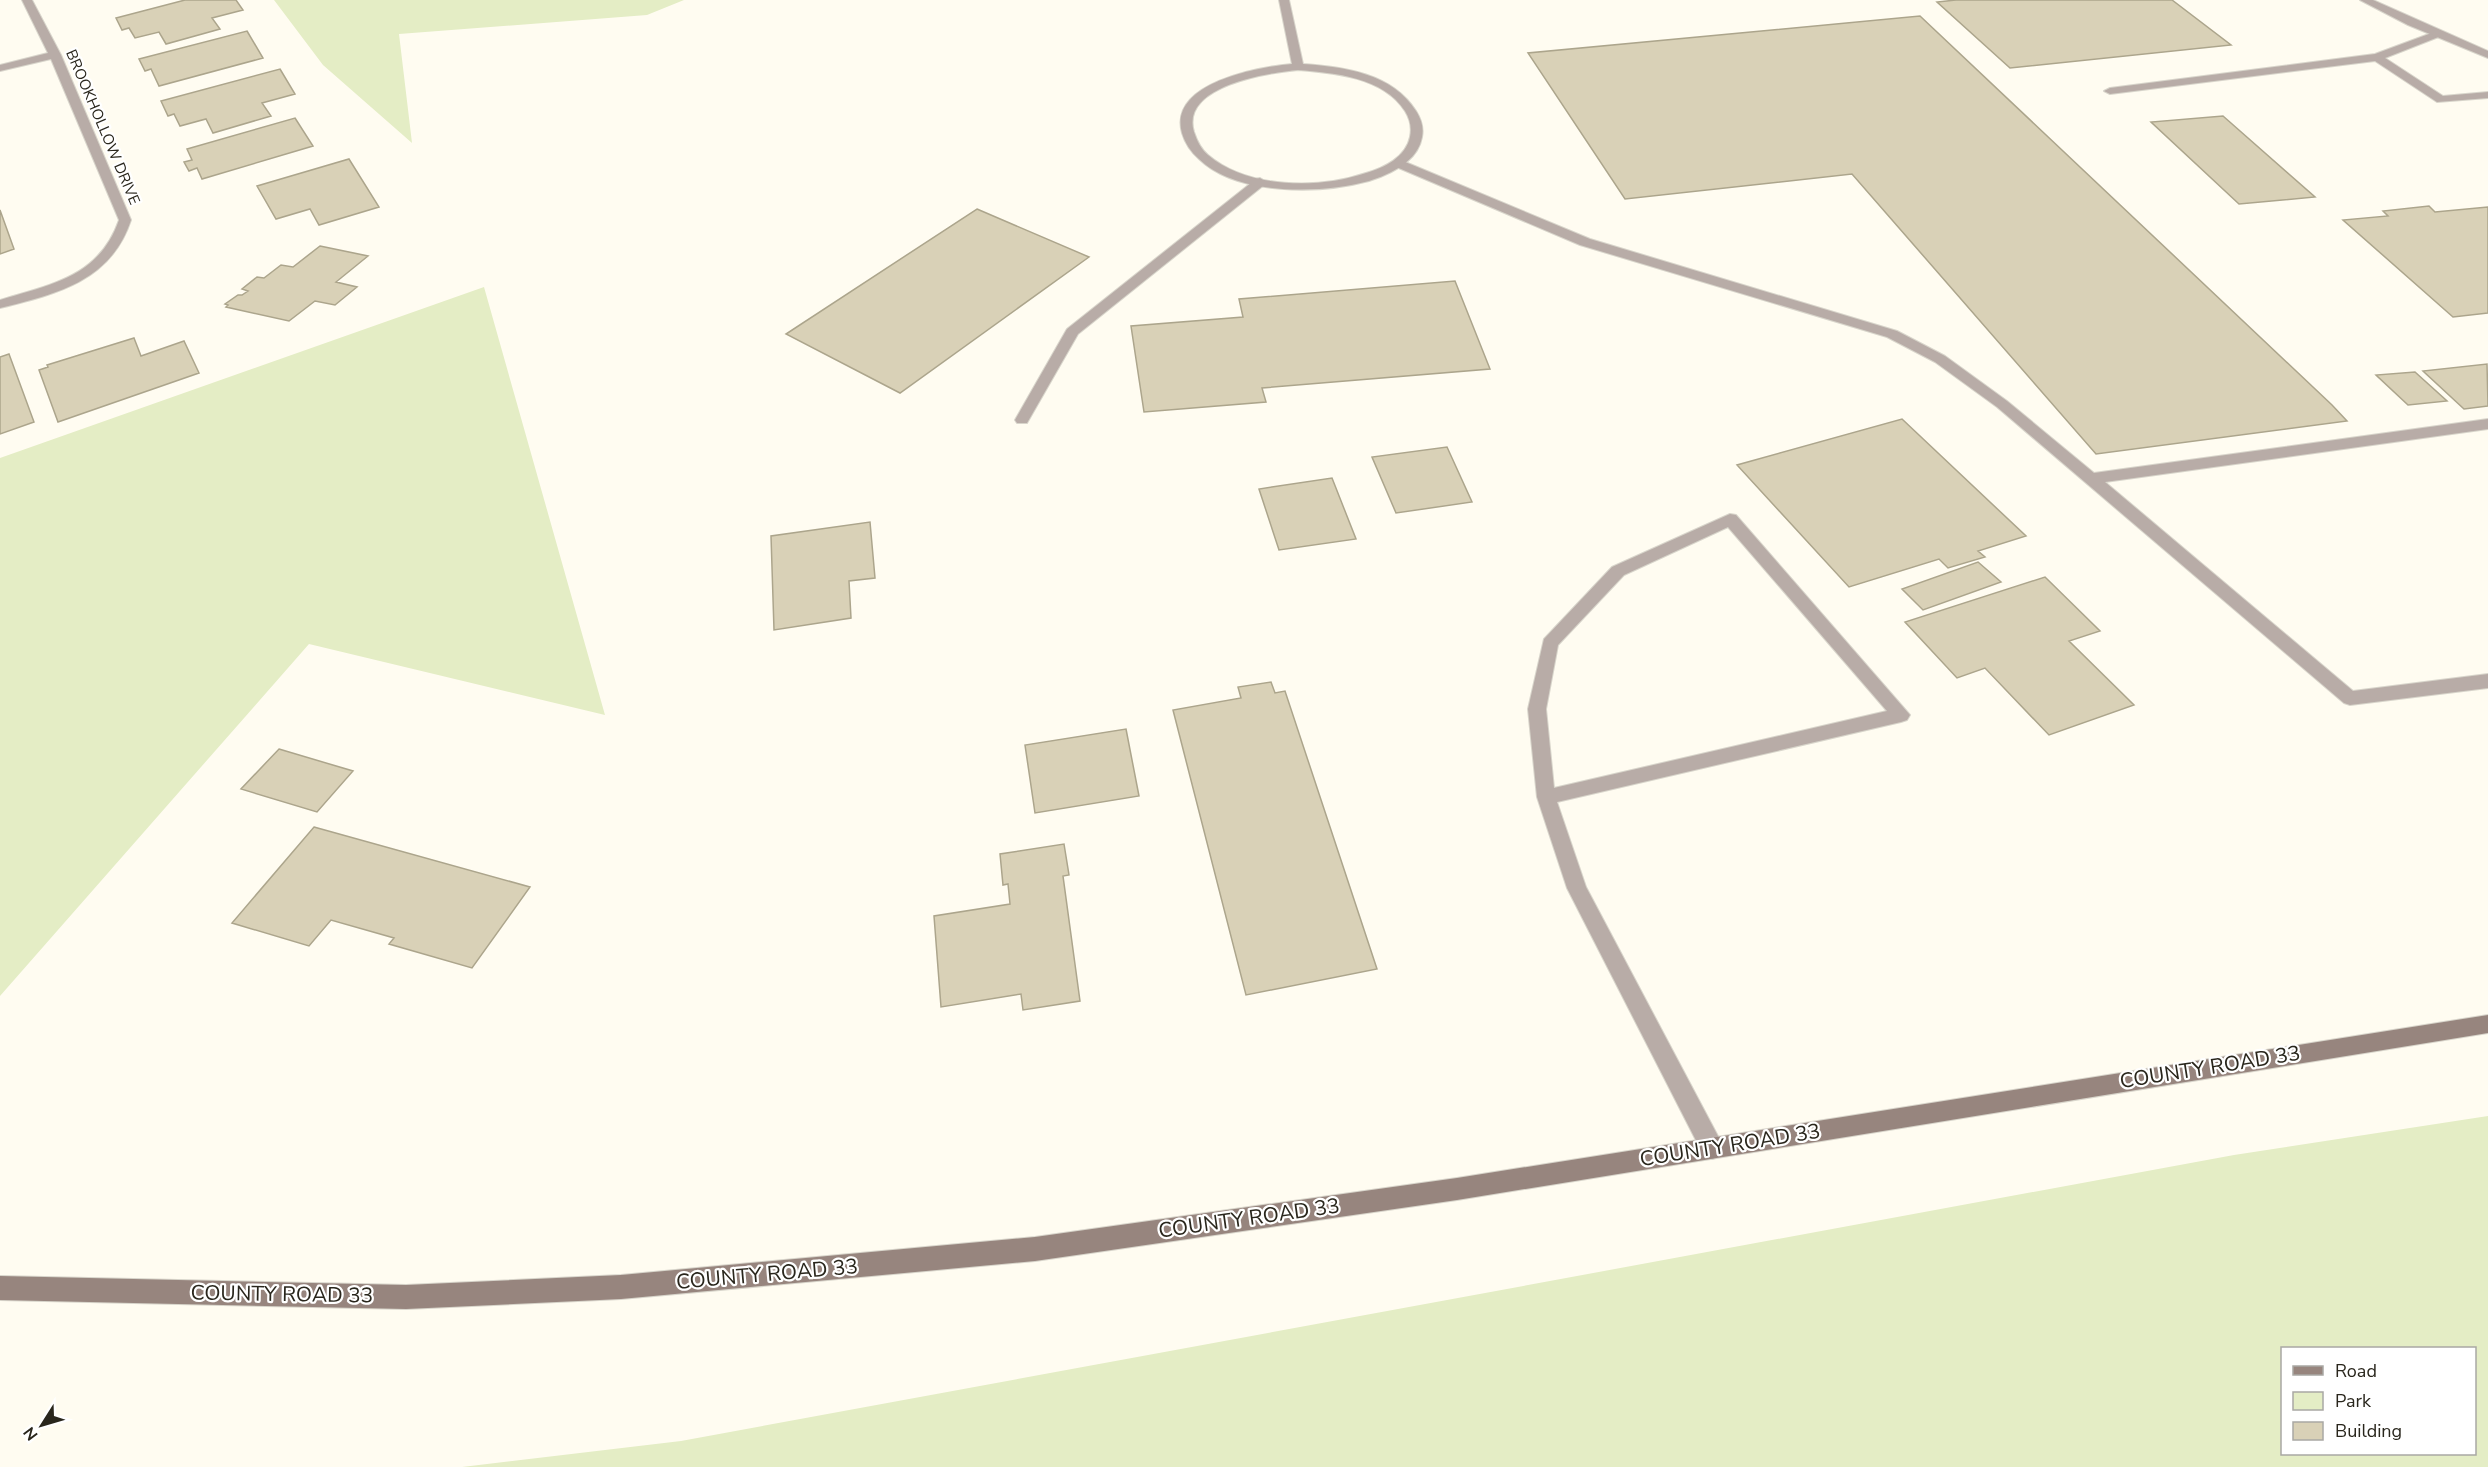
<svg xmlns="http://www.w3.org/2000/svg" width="2488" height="1467" viewBox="0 0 2488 1467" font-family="'Nunito Sans',sans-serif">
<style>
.green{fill:#e4edc5;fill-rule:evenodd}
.building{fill:#d9d1b7;stroke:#aca58c;stroke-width:1.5}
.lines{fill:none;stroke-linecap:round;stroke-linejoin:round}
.lane-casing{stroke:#d8d5cb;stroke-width:2}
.street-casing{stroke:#d8d5cb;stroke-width:2}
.secondary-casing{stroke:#d8d5cb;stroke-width:2}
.lane{fill:#b8aca7;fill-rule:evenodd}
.street{fill:#b8aca7;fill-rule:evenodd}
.secondary{fill:#97857e;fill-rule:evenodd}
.labels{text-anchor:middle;stroke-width:4.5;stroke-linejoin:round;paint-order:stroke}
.far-street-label{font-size:15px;fill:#29261c;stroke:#fff}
.near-street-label{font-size:21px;fill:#29261c;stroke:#fff}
</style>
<rect width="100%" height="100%" fill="#fffcf1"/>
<path class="green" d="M274,0H684L647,15L399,34L412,143L323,65Z
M484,287L605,715L309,644L0,996V458Z
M2488,1116V1467H462L681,1441L2234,1155ZM2282,1348H2474V1454H2282Z"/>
<path class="building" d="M185,0H236L243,10L212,18L220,29L166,44L159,32L135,38L129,28L122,30L116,18Z
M1956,0H2172L2231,45L2010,68L1937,2Z
M1920,16L2332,405L2347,421L2096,454L1852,174L1625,199L1528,53Z
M247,31L263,58L159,86L151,69L145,71L139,59Z
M280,69L295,94L262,103L271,116L213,133L206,119L180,126L174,114L168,116L161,101Z
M2223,116L2315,197L2239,204L2151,122Z
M295,118L313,146L202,179L197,168L189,171L184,162L192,160L187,149Z
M349,159L379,207L319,225L310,209L276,219L257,186Z
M2429,206L2435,212L2488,207V313L2453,317L2343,220L2388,216L2383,211Z
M977,209L1089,257L900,393L786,334Z
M0,210L14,249L0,254Z
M320,246L368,256L336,282L357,287L335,305L315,301L289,321L226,307L228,305L225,304L238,295H242L248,291L242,289L257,277L264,278L281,265L293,267Z
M1455,281L1490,369L1262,388L1266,402L1144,412L1131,326L1243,317L1239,299Z
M134,338L141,356L184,341L199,373L58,422L39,370L48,367L47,365Z
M9,354L34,422L0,434V357Z
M2487,364L2488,406L2464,409L2423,371Z
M2415,372L2447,401L2408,405L2376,375Z
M1902,419L2026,536L1978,551L1985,557L1948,568L1939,559L1849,587L1737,465Z
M1447,447L1472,502L1396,513L1372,457Z
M1332,478L1356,539L1279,550L1259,489Z
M870,522L875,578L849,581L851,618L774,630L771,536Z
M1978,562L2001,582L1923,610L1902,589Z
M2045,577L2100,631L2069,641L2134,705L2049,735L1985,668L1957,678L1905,622Z
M1271,682L1275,693L1285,691L1377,969L1246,995L1173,710L1241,698L1238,687Z
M1126,729L1139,796L1035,813L1025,745Z
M279,749L353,771L317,812L241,789Z
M314,827L530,887L472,968L389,944L394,938L331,920L309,946L232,923Z
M1064,844L1069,875L1063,876L1080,1001L1023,1010L1021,994L941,1007L934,916L1010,904L1008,884L1003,885L1000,854Z"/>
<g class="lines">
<g class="lane-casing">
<path id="lane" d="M2437,31L2441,32V36L2385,58L2443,96L2488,92V98L2437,102L2375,61L2110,94L2104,91L2110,88L2375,54Z
M1398,159L1590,239L1897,331L1945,356L2007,401L2094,473L2488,419V429L2105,482L2353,691L2488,674V688L2350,705L2344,703L1997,407L1935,362L1887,337L1580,245L1394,166L1392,163Z
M1260,178L1266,182L1264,185L1078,334L1027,423H1017L1015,420L1067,329L1256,179Z
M1730,514L1736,515L1910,715L1907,720L1901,722L1557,802L1586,887L1720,1140L1723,1148L1720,1156L1712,1159L1704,1156L1567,888L1537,797L1528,709L1544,639L1612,567ZM1728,527L1887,711L1554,788L1546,709L1558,645L1624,575Z"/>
</g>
<g class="street-casing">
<path id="street" d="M22,0H32L61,55L131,220C111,281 57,294 0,308V300C52,284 99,277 119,220L51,59L0,71V65L48,53Z
M1279,0H1289L1303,64C1344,67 1392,73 1416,111C1421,119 1424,127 1422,137C1418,161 1391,174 1369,181C1321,194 1237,196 1199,159C1191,152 1185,143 1182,133C1168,83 1258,67 1292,64ZM1298,70C1335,73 1383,77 1405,111C1410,119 1412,128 1410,137C1406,157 1384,168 1366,173C1319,189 1248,189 1208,155C1201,149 1197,141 1194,132C1180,86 1267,73 1298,70Z
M2360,0H2373L2488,51V58L2408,25Z"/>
</g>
<g class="secondary-casing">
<path id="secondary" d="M2488,1015V1033L1457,1200L1035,1261L621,1299L406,1309L0,1300V1276L406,1285L621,1275L1035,1237L1457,1178Z"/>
</g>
<use href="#lane" class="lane"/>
<use href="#street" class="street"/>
<use href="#secondary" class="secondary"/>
</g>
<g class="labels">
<g class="far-street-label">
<text transform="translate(103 127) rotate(67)" y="5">BROOKHOLLOW DRIVE</text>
</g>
<g class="near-street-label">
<text transform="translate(2210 1067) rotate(-9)" y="7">COUNTY ROAD 33</text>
<text transform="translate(1730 1145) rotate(-9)" y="7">COUNTY ROAD 33</text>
<text transform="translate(1249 1218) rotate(-8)" y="7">COUNTY ROAD 33</text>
<text transform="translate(767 1274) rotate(-5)" y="7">COUNTY ROAD 33</text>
<text transform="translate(282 1294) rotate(1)" y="7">COUNTY ROAD 33</text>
</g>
</g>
<rect x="2281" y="1347" width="195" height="108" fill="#ffffff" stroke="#a9a8a4" stroke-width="1.5"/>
<rect x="2293" y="1366" width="30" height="9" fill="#97857e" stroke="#a9a8a4" stroke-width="1.5"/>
<text x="2335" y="1377" font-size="18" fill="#29261c">Road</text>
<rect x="2293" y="1392" width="30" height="18" fill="#e4edc5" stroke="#a9a8a4" stroke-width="1.5"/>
<text x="2335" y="1407" font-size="18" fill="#29261c">Park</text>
<rect x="2293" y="1422" width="30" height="18" fill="#d9d1b7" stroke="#a9a8a4" stroke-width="1.5"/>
<text x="2335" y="1437" font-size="18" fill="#29261c">Building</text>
<g transform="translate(42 1425) rotate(233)" stroke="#ffffff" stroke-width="4.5" paint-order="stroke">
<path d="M0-4.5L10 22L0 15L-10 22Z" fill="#29261c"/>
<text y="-9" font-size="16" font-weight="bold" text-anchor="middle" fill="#29261c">N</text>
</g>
</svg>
